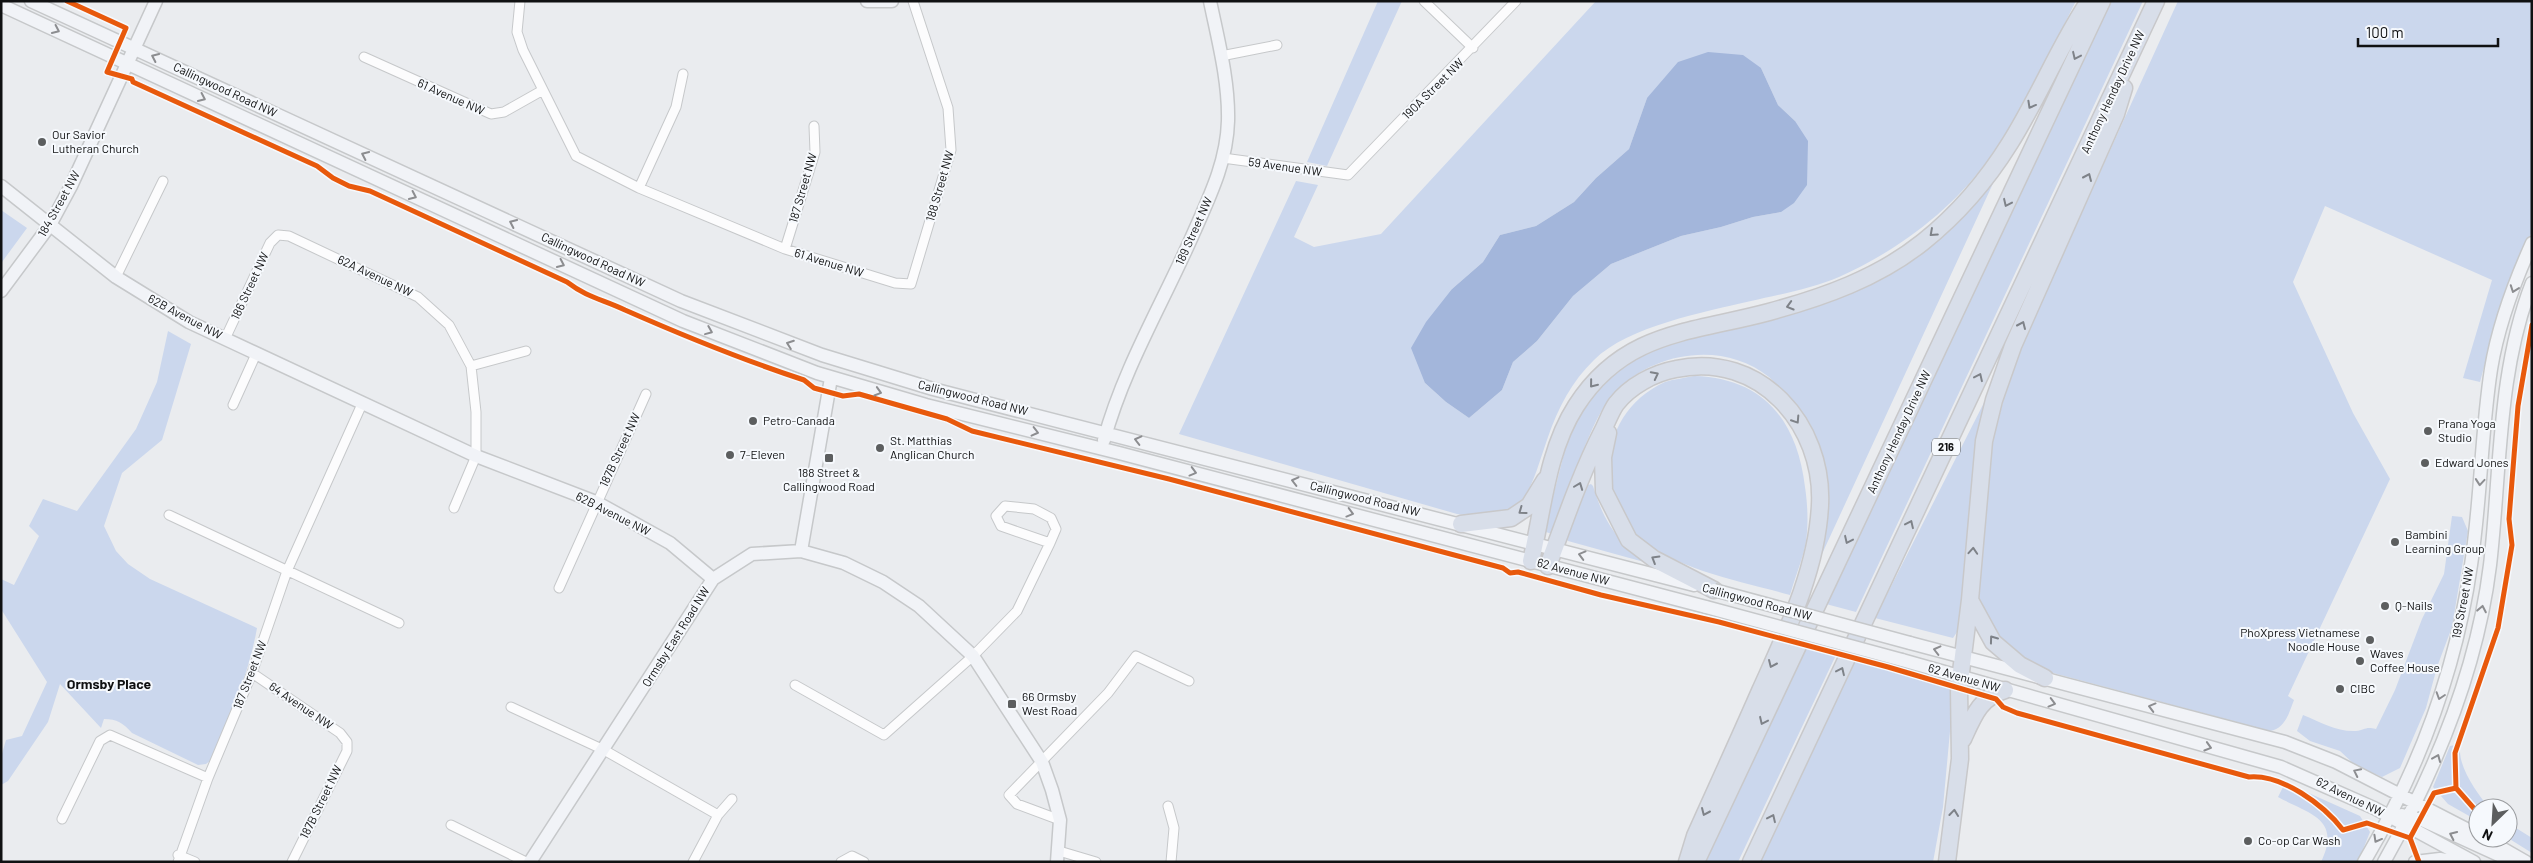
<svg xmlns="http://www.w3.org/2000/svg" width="2533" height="863" viewBox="0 0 2533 863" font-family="Barlow,sans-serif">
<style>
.green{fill:#cbd7ed;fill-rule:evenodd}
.water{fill:#a3b6db}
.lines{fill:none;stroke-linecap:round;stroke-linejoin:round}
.street-casing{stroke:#c6c8ca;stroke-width:11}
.secondary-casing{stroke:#c6c8ca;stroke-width:15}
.highway-casing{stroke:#c8c8ca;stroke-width:19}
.street{stroke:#fcfcfd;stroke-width:9}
.secondary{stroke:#f1f3f7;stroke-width:12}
.highway{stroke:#d8dee9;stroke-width:16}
.secondary-bridge-casing{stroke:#c6c8ca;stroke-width:15;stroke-linecap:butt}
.secondary-bridge{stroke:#f1f3f7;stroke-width:12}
.cycleway-casing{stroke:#f6f9fd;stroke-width:8}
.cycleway{stroke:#e8590c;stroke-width:5}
.oneway{stroke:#8c8d90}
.oneway2{stroke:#7e8288}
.poi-dot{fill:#5c5e5f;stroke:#f6f9fd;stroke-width:2}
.labels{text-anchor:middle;stroke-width:4;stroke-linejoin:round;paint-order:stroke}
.shield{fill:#f6f9fd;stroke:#555758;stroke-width:1}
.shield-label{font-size:11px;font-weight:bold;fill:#101112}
.street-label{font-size:12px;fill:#101112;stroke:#f6f9fd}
.poi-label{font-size:12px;fill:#101112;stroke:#f6f9fd;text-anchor:start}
.neighbourhood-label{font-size:14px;font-weight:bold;fill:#101112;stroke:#f6f9fd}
</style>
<rect width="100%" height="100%" fill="#eaecef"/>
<path class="green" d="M1378,1H1402L1327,166L1307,162Z
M1596,1H2076C2048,56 2023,115 1985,164C1948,213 1895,252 1839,277C1814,288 1778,295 1751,301C1705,312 1628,326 1594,360C1572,381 1558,408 1548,437C1529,491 1527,526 1457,514L1179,434L1296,181L1318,185L1294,237L1314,247L1381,234ZM1761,68L1778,105L1795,121L1781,212L1753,217L1721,227L1681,236L1611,264L1573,296L1537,341L1513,362L1502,390L1469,418L1446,402L1425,383L1452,289L1483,262L1500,235L1536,226L1574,202L1596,178L1629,149L1647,98Z
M2110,1H2143L1856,612L1826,604Z
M2178,1H2532V231L2501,303L2480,382L2463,378L2492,280L2325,206L2293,282L2353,413L2390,479L2288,696L2294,700C2289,713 2285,729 2270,731L2042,670L2000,642L1984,614L1976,589L1991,447L2014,361Z
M2002,164L1816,567C1826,518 1833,485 1815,436C1810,422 1797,406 1787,396C1781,390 1775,382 1769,377C1723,340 1654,352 1616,391C1590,417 1569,493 1555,530L1552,534L1546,532L1545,528L1567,442L1581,411L1600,381L1627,359L1664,344L1862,284Z
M1,210L27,228L2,262L1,261Z
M168,331L191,344L162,440L122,473L104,526L116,551L128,564L150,579L257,628C249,675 229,717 211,760L206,764L198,765L132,733C123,723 117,719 104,719L101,728L60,684L48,722L8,781L1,785V757L6,740L22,736L47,682L1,609V579L14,585L39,536L29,526L43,499L77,511L136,429L157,382Z
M2000,371L1973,479L1959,629L1953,638L1875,618Z
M1694,376C1764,378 1797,421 1805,487C1808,507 1809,532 1804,551C1800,566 1794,580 1790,595C1741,581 1673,570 1636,534C1590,487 1604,409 1665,382C1674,379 1685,378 1694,376Z
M1591,484L1593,486C1604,522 1615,537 1644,562L1568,541L1566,539L1586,486Z
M2452,516L2462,517L2468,531L2452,627L2437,667L2426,708L2400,768L2382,777L2355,765L2340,751L2310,741L2297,731L2303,715C2320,722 2337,732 2356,731C2365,730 2365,726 2376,729L2395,690L2422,619L2444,574Z
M1806,647L1836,655L1738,862H1706Z
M1854,661L1954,688L1943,807L1933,862H1760Z
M2461,744C2455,763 2477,793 2489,808H2478V821L2448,804L2433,787L2450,746Z
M2293,786L2360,816L2370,832L2358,862H2321C2342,818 2309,814 2278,797L2283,787Z
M2508,823L2532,838V853L2508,838Z"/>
<path class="water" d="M1708,52L1743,55L1761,68L1778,105L1795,121L1808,141L1807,185L1794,203L1781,212L1753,217L1721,227L1681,236L1611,264L1573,296L1537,341L1513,362L1502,390L1469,418L1446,402L1425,383L1411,348L1426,322L1452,289L1483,262L1500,235L1536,226L1574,202L1596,178L1629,149L1647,98L1678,62Z"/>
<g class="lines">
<g class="street-casing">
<path id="street" d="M520,1L517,32L523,50L576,156L639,188L785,249L895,283L911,284L951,150L948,108L913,1
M1424,1L1473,48
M1221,56L1277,45
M364,57L491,114L504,112L543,90
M1223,158L1348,175L1516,1
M639,188L676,107L683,74
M785,249L815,152L814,126
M116,277L163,181
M225,339L270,243L278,235L289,236L418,297L449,325L471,366L476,412V456L454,508
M471,366L526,351
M233,405L256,354
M169,515L399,623
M559,588L646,394
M252,673L340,733L347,742V751L292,862
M795,685L884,735L973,656L1017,611L1050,543L1001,526L996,516L1005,506L1034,509L1051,518L1056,529L1050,543
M511,707L604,750L718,815
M1168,806L1174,828L1171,862
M62,819L100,741L110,735L208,778
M1060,820L1017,804L1009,795L1108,693L1136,656L1189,681
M451,825L526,862
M1059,851L1096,862
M178,855L195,862
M178,862L208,778L252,673L287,571L362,404
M693,862L718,815L732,799
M841,862L852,856L864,862"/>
</g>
<g class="secondary-casing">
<path id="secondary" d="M31,1L681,301L822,355L933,389L1694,585
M867,1H892
M1,5L683,321L817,373L926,405L1119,453L1706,607
M1,186L116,277L189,322L476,456L596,502L670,543L713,579
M1,291L50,225L71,186L156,1
M1104,440C1124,367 1164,301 1194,232C1210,196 1227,161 1228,121C1229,81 1218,40 1210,1
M801,551L831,378
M1910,643L2285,742L2336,762L2478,835
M1902,660L2281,767L2374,808L2474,862
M2402,815L2420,819L2514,862
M2484,838L2526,862
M530,862L713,579L752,554L801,551L844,563L883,582L919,606L973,656L1042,762L1052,790L1060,820L1057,862
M2364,862C2418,771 2456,670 2471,565C2481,500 2481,434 2491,369C2498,326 2514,283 2532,243
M2384,862C2436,770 2477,671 2490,565C2501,471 2497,373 2532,283
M2415,862L2440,859L2456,862"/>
</g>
<g class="highway-casing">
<path id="highway" d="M1608,433L1603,457L1604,491L1629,540L1654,559L1714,590
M1461,524L1511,518L1529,506L1545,480
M1531,561C1543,510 1547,451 1576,406C1624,331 1691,333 1769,312C1824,297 1878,278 1923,242C1958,214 1987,180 2010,143C2039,97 2059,46 2089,1
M1548,566C1565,520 1581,473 1603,430C1607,422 1611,411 1616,404C1630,386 1654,373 1676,369C1760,351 1824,425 1820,505C1817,570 1786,633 1760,691C1739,739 1717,787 1695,836L1687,862
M1970,600L1993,642L2020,665L2045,678
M1963,739C1973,717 1980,697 2005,690
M1696,862L2102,1
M1751,862L2156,1
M1947,862L1960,759L1959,688L1970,600L1984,441L1994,400L2013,346L2116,114L2124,88"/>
</g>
<use href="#street" class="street"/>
<use href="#secondary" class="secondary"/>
<use href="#highway" class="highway"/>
<g class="secondary-bridge-casing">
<path id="secondary-bridge" d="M1714,590L1910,643
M1706,607L1902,660"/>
</g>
<use href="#secondary-bridge" class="secondary-bridge"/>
<g class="cycleway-casing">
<path id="cycleway" d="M67,1L126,28L107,72L132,79L133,82L317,166L333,178L349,186L370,191L567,282C588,298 602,299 625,310C684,336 743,360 804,380L814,388L843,396L859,394L947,419L972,431L1169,479L1503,568L1510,573L1518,572L1601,595L1719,622L1888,667L1996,699L2003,707L2017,713L2249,777C2282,774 2324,805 2343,830L2367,823L2410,838
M2478,813L2456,788L2455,753L2498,628L2512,545L2509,519L2518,406L2532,325
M2419,862L2410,838L2434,793L2456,788"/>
</g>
<use href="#cycleway" class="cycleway"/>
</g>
<defs><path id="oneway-chevron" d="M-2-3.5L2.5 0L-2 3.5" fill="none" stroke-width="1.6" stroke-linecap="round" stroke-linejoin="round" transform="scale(1.25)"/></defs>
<g class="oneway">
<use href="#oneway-chevron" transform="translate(56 30) rotate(25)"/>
<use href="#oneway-chevron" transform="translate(155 57) rotate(-155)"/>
<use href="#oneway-chevron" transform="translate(202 98) rotate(25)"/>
<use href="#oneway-chevron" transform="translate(365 155) rotate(-155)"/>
<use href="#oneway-chevron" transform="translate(413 196) rotate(25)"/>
<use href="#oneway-chevron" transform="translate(513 223) rotate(-155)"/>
<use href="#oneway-chevron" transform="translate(561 264) rotate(25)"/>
<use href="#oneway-chevron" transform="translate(2514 289) rotate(110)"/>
<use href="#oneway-chevron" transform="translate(709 331) rotate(22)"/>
<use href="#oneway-chevron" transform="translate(790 344) rotate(-160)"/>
<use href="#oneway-chevron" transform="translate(878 392) rotate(17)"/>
<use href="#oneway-chevron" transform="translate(1035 432) rotate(14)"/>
<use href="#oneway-chevron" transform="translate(1138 440) rotate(-166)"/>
<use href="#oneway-chevron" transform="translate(1193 472) rotate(15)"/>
<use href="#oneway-chevron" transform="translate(1295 481) rotate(-166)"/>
<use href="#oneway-chevron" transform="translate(2480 482) rotate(95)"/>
<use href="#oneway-chevron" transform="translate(1350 513) rotate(15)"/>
<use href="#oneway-chevron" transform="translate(1582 555) rotate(-165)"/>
<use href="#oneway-chevron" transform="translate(2482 609) rotate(-79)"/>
<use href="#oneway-chevron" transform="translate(1937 650) rotate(-166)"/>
<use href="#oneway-chevron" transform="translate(2440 696) rotate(108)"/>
<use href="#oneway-chevron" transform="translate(2052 703) rotate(15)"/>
<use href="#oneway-chevron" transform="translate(2152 707) rotate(-165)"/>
<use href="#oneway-chevron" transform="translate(2208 747) rotate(17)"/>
<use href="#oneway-chevron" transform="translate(2437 758) rotate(-67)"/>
<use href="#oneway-chevron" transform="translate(2357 772) rotate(-154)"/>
<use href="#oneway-chevron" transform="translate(2453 835) rotate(-155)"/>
<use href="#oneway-chevron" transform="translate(2377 839) rotate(119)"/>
</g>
<g class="oneway2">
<use href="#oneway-chevron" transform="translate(2076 56) rotate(115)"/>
<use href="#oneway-chevron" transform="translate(2031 105) rotate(119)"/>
<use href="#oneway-chevron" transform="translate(2088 177) rotate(-66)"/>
<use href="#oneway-chevron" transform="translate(2007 203) rotate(115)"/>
<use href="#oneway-chevron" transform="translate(1933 233) rotate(138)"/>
<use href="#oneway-chevron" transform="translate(1790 306) rotate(164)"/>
<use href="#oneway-chevron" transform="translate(2022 325) rotate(-66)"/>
<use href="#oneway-chevron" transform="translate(1655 375) rotate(-27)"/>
<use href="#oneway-chevron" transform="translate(1979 377) rotate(-65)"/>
<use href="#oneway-chevron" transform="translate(1593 384) rotate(129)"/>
<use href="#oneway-chevron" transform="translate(1796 420) rotate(57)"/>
<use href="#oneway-chevron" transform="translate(1579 486) rotate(-69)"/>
<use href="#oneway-chevron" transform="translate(1522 511) rotate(144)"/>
<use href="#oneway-chevron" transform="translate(1910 524) rotate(-65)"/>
<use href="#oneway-chevron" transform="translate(1848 540) rotate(115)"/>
<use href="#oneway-chevron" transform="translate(1973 551) rotate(-86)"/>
<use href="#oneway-chevron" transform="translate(1655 559) rotate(-149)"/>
<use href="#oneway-chevron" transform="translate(1993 639) rotate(-126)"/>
<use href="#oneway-chevron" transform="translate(1772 664) rotate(114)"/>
<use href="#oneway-chevron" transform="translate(1841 671) rotate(-65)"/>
<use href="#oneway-chevron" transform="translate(1763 721) rotate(115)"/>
<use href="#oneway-chevron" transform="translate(1705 812) rotate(114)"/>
<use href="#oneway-chevron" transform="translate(1954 813) rotate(-84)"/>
<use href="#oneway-chevron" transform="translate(1772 818) rotate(-65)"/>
</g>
<g class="poi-dot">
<circle cx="42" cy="142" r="5"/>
<circle cx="753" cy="421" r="5"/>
<circle cx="2428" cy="431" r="5"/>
<circle cx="880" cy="448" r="5"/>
<circle cx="730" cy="455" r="5"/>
<rect x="824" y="453" width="10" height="10" rx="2.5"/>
<circle cx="2425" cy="463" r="5"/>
<circle cx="2395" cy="542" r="5"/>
<circle cx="2385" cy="606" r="5"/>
<circle cx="2370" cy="640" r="5"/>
<circle cx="2360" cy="661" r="5"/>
<circle cx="2340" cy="689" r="5"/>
<rect x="1007" y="699" width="10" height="10" rx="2.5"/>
<circle cx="2248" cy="841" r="5"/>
</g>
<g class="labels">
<rect class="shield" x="1932" y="438.5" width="28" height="17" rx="4"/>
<g class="shield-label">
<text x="1946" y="451">216</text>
</g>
<g class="street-label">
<text transform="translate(1433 89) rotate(-45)" y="4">190A Street NW</text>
<text transform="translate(225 90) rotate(25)" y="4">Callingwood Road NW</text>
<text transform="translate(2113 92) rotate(-65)" y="4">Anthony Henday Drive NW</text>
<text transform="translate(451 97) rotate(24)" y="4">61 Avenue NW</text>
<text transform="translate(1285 167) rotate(8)" y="4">59 Avenue NW</text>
<text transform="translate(940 186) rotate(-74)" y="4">188 Street NW</text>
<text transform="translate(803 188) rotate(-74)" y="4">187 Street NW</text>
<text transform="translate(59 204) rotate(-61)" y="4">184 Street NW</text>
<text transform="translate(1194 231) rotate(-66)" y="4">189 Street NW</text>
<text transform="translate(593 260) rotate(25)" y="4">Callingwood Road NW</text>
<text transform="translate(829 263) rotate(17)" y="4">61 Avenue NW</text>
<text transform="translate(375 276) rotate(25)" y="4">62A Avenue NW</text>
<text transform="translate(250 286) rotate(-65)" y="4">186 Street NW</text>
<text transform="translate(185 317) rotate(28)" y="4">62B Avenue NW</text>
<text transform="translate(973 398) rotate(14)" y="4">Callingwood Road NW</text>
<text transform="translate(1899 432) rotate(-65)" y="4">Anthony Henday Drive NW</text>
<text transform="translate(620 450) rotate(-65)" y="4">187B Street NW</text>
<text transform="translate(1365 499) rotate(14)" y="4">Callingwood Road NW</text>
<text transform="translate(613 514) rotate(27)" y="4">62B Avenue NW</text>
<text transform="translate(1573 572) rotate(15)" y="4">62 Avenue NW</text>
<text transform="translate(1757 602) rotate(15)" y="4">Callingwood Road NW</text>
<text transform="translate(2463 603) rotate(-79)" y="4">199 Street NW</text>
<text transform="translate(676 637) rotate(-58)" y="4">Ormsby East Road NW</text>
<text transform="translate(250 675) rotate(-69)" y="4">187 Street NW</text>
<text transform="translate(1964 678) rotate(16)" y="4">62 Avenue NW</text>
<text transform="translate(301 706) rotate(34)" y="4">64 Avenue NW</text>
<text transform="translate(2350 797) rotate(26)" y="4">62 Avenue NW</text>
<text transform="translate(321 802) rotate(-64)" y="4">187B Street NW</text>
</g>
<g class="poi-label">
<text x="52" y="139">Our Savior<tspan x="52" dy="14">Lutheran Church</tspan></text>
<text x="763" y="425">Petro-Canada</text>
<text x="2438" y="428">Prana Yoga<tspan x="2438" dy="14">Studio</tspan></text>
<text x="890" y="445">St. Matthias<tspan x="890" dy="14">Anglican Church</tspan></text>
<text x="740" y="459">7-Eleven</text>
<text x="2435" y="467">Edward Jones</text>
<text x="829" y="477" text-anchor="middle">188 Street &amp;<tspan x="829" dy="14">Callingwood Road</tspan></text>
<text x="2405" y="539">Bambini<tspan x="2405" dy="14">Learning Group</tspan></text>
<text x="2395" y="610">Q-Nails</text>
<text x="2360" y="637" text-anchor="end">PhoXpress Vietnamese<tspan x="2360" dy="14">Noodle House</tspan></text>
<text x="2370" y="658">Waves<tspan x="2370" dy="14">Coffee House</tspan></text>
<text x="2350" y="693">CIBC</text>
<text x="1022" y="701">66 Ormsby<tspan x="1022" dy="14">West Road</tspan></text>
<text x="2258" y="845">Co-op Car Wash</text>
</g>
<g class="neighbourhood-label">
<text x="109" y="689">Ormsby Place</text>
</g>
</g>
<rect width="2533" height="863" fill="none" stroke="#101112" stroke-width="5"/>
<g transform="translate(2493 823) rotate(205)"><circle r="24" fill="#f6f9fd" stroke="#9a9c9f"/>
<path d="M0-4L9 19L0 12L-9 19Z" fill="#5c5e5f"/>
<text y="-8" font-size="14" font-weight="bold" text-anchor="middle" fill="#101112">N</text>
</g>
<path d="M2358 38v8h140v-8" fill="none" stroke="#101112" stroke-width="2.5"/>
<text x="2366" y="38" font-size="15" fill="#101112" stroke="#f6f9fd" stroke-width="4" paint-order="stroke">100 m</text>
</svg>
